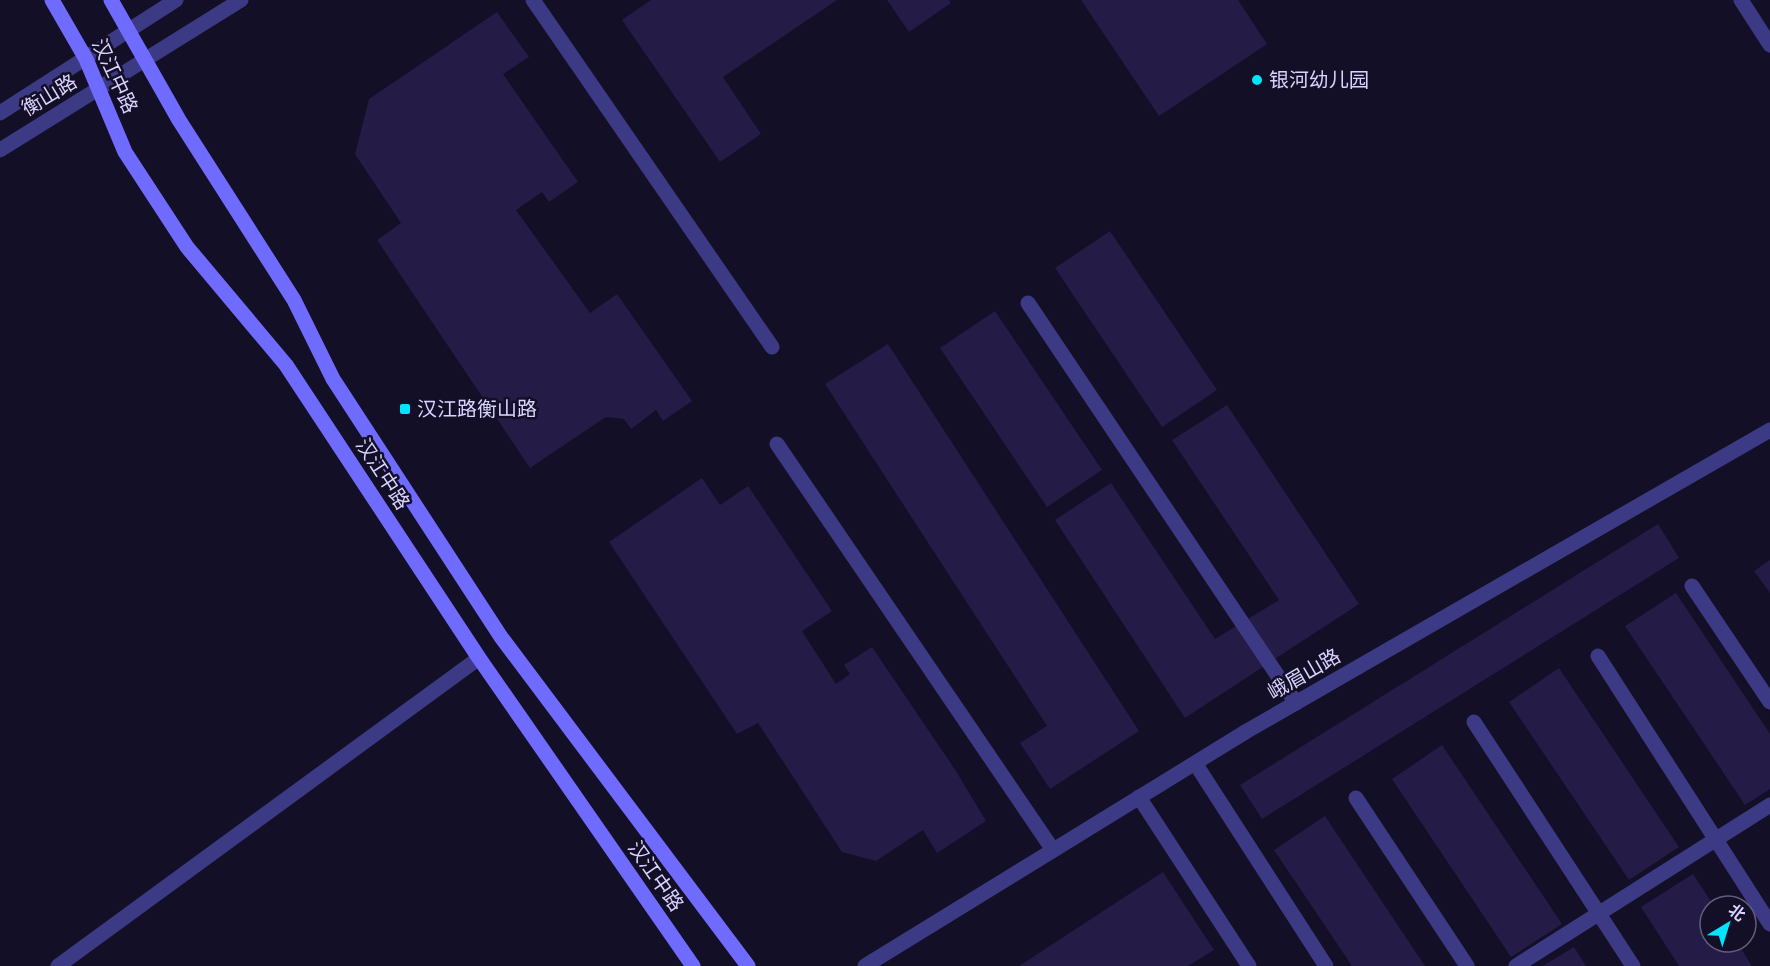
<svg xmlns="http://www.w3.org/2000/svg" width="1770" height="966" viewBox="0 0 1770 966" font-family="'Asap Condensed','Noto Sans SC',sans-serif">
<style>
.building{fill:#241b47}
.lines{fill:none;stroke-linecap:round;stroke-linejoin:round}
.service{stroke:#3d3a85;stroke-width:15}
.minor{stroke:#3d3a85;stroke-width:15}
.tertiary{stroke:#3d3a85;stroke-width:15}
.secondary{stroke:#6f6bff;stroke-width:15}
.poi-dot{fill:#00e5ff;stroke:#130f26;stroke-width:2}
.labels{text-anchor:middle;stroke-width:5;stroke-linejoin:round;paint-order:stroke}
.street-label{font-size:20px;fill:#d9d4ff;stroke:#130f26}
.poi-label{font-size:20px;fill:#d9d4ff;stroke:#130f26;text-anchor:start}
</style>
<rect width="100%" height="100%" fill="#130f26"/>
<path class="building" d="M651,0H837L723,77L761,134L720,162L622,20Z
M887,0H949L951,3L909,32Z
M1081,0H1238L1267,44L1159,116Z
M497,12L529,57L503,74L578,182L549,202L542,192L516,210L590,313L617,294L692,401L663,421L656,410L631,429L624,419L606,417L530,468L377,240L401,223L355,154L369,99Z
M1110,231L1217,390L1162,427L1055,268Z
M995,311L1102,470L1047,507L940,348Z
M888,344L1139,731L1050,789L1020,743L1047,726L825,384Z
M1227,405L1359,604L1185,718L1055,520L1111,483L1215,639L1279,600L1172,440Z
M702,478L720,505L748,486L832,611L802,631L836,684L850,674L844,665L872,647L956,771L986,821L937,853L923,830L876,861L842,852L758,723L737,734L609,542Z
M1658,524L1679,558L1262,819L1240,785Z
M1770,560V593L1754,571Z
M1676,593L1770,734V789L1745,805L1625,626Z
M1559,668L1679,847L1629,880L1509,702Z
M1442,745L1562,924L1511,957L1392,779Z
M1325,816L1425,966H1352L1274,850Z
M1163,872L1214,950L1188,966H1019Z
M1693,874L1714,906H1710V942H1737L1752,966H1679L1641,907Z
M1574,947L1586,966H1543Z"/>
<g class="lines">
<path class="service" d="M533,0L772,347
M1028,303L1296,703
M777,444L1053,850
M1692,586L1770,702
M1598,656L1770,924
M1474,722L1633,966
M1139,797L1249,966
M1356,798L1467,966
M1516,966L1770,805"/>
<path class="minor" d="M1741,0L1770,45
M1195,763L1326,966
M58,966L479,658
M865,966L1247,731L1770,430"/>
<path class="tertiary" d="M0,113L176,0
M0,150L241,0"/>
<path class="secondary" d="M52,0L86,59L125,152L187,247L286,365L479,658L693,966
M111,0L179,120L294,300L333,379L501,637L748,966"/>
</g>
<g class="poi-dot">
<circle cx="1257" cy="80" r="6"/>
<rect x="399" y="403" width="12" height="12" rx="3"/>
</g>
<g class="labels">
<g class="street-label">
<text transform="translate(115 76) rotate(65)" y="7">汉江中路</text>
<text transform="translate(49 95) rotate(-31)" y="7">衡山路</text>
<text transform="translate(383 474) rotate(57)" y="7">汉江中路</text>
<text transform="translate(1304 674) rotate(-30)" y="7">峨眉山路</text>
<text transform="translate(656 876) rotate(55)" y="7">汉江中路</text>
</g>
<g class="poi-label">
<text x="1269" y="87">银河幼儿园</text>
<text x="417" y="416">汉江路衡山路</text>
</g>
</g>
<g transform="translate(1728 924) rotate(38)"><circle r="28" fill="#130f26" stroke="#625e7d" stroke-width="1.5"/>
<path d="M0-4.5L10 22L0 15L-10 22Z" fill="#00e5ff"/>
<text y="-9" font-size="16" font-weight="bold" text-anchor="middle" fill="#d9d4ff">北</text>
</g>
</svg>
